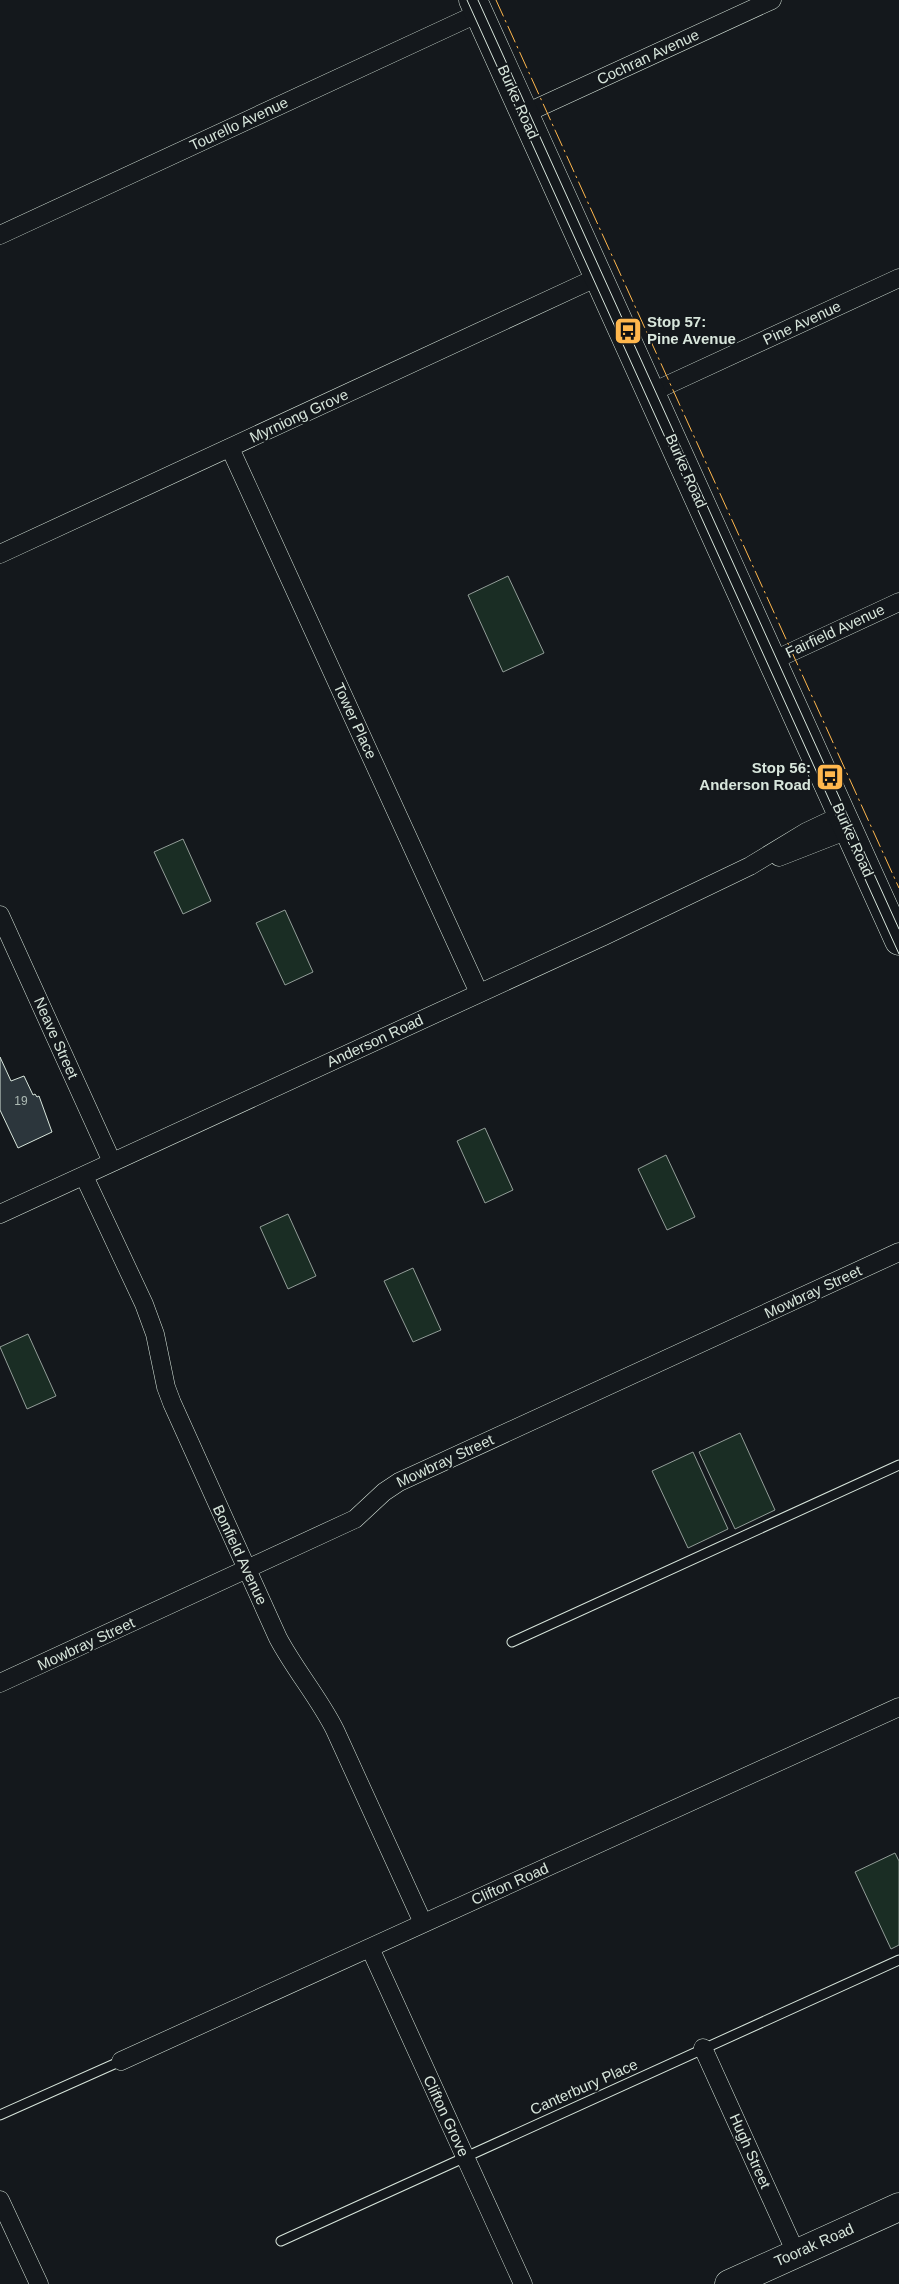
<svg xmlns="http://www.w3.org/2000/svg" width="899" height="2284" viewBox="0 0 899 2284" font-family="Arial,sans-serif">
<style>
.green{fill:#1a2d24;stroke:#939e99}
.building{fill:#2c363c;stroke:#d8e6dc}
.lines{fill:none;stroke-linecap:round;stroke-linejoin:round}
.service-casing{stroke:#d8e6dc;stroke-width:11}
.minor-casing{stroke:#d8e6dc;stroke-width:19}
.primary-casing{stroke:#d8e6dc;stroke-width:29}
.trunk-casing{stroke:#d8e6dc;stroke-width:29}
.service{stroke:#14181c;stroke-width:9}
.minor{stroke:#14181c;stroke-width:18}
.primary{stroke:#14181c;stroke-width:28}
.trunk{stroke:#14181c;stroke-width:28}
.tram{stroke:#d8e6dc;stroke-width:1}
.power{stroke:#ffb74d;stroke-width:1;stroke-dasharray:18 4 2.5 4;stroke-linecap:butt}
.labels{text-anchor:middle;stroke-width:4;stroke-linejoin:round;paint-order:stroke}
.number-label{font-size:12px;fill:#adbab4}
.street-label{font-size:15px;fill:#d8e6dc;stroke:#14181c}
.poi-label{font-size:15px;font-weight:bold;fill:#d8e6dc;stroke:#14181c;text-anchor:start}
</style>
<rect width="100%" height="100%" fill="#14181c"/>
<path class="green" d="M508,576L544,653L503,672L468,595Z
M183,839L211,901L183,914L154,852Z
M285,910L313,972L285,985L256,923Z
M485,1128L513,1190L485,1203L457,1141Z
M666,1155L695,1217L667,1230L638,1169Z
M288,1214L316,1276L288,1289L260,1227Z
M413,1268L441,1330L413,1342L384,1281Z
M28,1334L56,1396L27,1409L0,1347Z
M740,1433L775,1510L735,1529L699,1452Z
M693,1452L728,1529L688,1548L652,1471Z
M895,1853L899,1861V1945L891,1949L855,1872Z"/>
<path class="building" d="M0,1057L11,1081L24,1076L33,1095L35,1094L37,1097L39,1096L52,1132L18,1148L0,1110Z"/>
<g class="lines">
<g class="service-casing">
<path id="service" d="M512,1642L899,1465
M0,2115L121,2061
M281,2241L899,1960"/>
</g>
<g class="minor-casing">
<path id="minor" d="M524,114L772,0
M0,235L479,13
M650,393L899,278
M230,448L479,993
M0,554L598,277
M772,661L899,602
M779,857L848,830
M0,915L112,1162
M84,1176L144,1304L155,1334L166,1387L172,1403L278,1638C295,1670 319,1698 335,1730L423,1923
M0,1214L604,936L750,866L806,832L842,815
M0,1683L355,1519L384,1492L399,1482L899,1252
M370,1948L523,2284
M703,2048L796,2253
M121,2061L899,1707
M0,2200L39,2284"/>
</g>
<g class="primary-casing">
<path id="primary" d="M473,0L899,941"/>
</g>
<g class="trunk-casing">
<path id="trunk" d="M729,2284L899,2207"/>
</g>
<use href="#service" class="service"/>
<use href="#minor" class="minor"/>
<use href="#primary" class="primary"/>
<use href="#trunk" class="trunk"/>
<path class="tram" d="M467,0L899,954
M478,0L899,929"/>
<path class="power" d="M496,0L899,888"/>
</g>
<defs>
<g id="bus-square" transform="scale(1.4375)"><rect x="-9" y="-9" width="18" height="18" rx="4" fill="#ffb74d" stroke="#14181c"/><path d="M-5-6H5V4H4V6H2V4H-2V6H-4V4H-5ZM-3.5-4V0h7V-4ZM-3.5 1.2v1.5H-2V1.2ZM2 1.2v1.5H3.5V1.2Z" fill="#111"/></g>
</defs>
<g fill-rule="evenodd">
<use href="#bus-square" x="628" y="331"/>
<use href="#bus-square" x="830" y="777"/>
</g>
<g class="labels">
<g class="number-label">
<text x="21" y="1105">19</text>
</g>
<g class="street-label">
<text transform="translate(648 57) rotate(-25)" y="5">Cochran Avenue</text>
<text transform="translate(518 102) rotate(66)" y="5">Burke Road</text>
<text transform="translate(239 124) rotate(-25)" y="5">Tourello Avenue</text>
<text transform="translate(802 323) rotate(-25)" y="5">Pine Avenue</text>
<text transform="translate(299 416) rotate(-25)" y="5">Myrniong Grove</text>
<text transform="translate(686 471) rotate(66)" y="5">Burke Road</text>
<text transform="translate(835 631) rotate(-25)" y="5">Fairfield Avenue</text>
<text transform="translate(355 721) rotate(65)" y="5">Tower Place</text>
<text transform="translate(853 840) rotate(66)" y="5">Burke Road</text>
<text transform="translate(56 1038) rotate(66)" y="5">Neave Street</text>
<text transform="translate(375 1041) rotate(-25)" y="5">Anderson Road</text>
<text transform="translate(813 1292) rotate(-25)" y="5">Mowbray Street</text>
<text transform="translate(445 1461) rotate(-25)" y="5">Mowbray Street</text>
<text transform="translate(240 1555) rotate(65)" y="5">Bonfield Avenue</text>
<text transform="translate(86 1644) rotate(-25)" y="5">Mowbray Street</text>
<text transform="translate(510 1884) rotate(-24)" y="5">Clifton Road</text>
<text transform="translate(584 2087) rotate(-24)" y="5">Canterbury Place</text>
<text transform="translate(446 2116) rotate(65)" y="5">Clifton Grove</text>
<text transform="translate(750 2151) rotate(66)" y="5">Hugh Street</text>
<text transform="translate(814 2245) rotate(-24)" y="5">Toorak Road</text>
</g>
<g class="poi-label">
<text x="647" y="327">Stop 57:<tspan x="647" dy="17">Pine Avenue</tspan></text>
<text x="811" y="773" text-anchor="end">Stop 56:<tspan x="811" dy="17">Anderson Road</tspan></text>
</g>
</g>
</svg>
